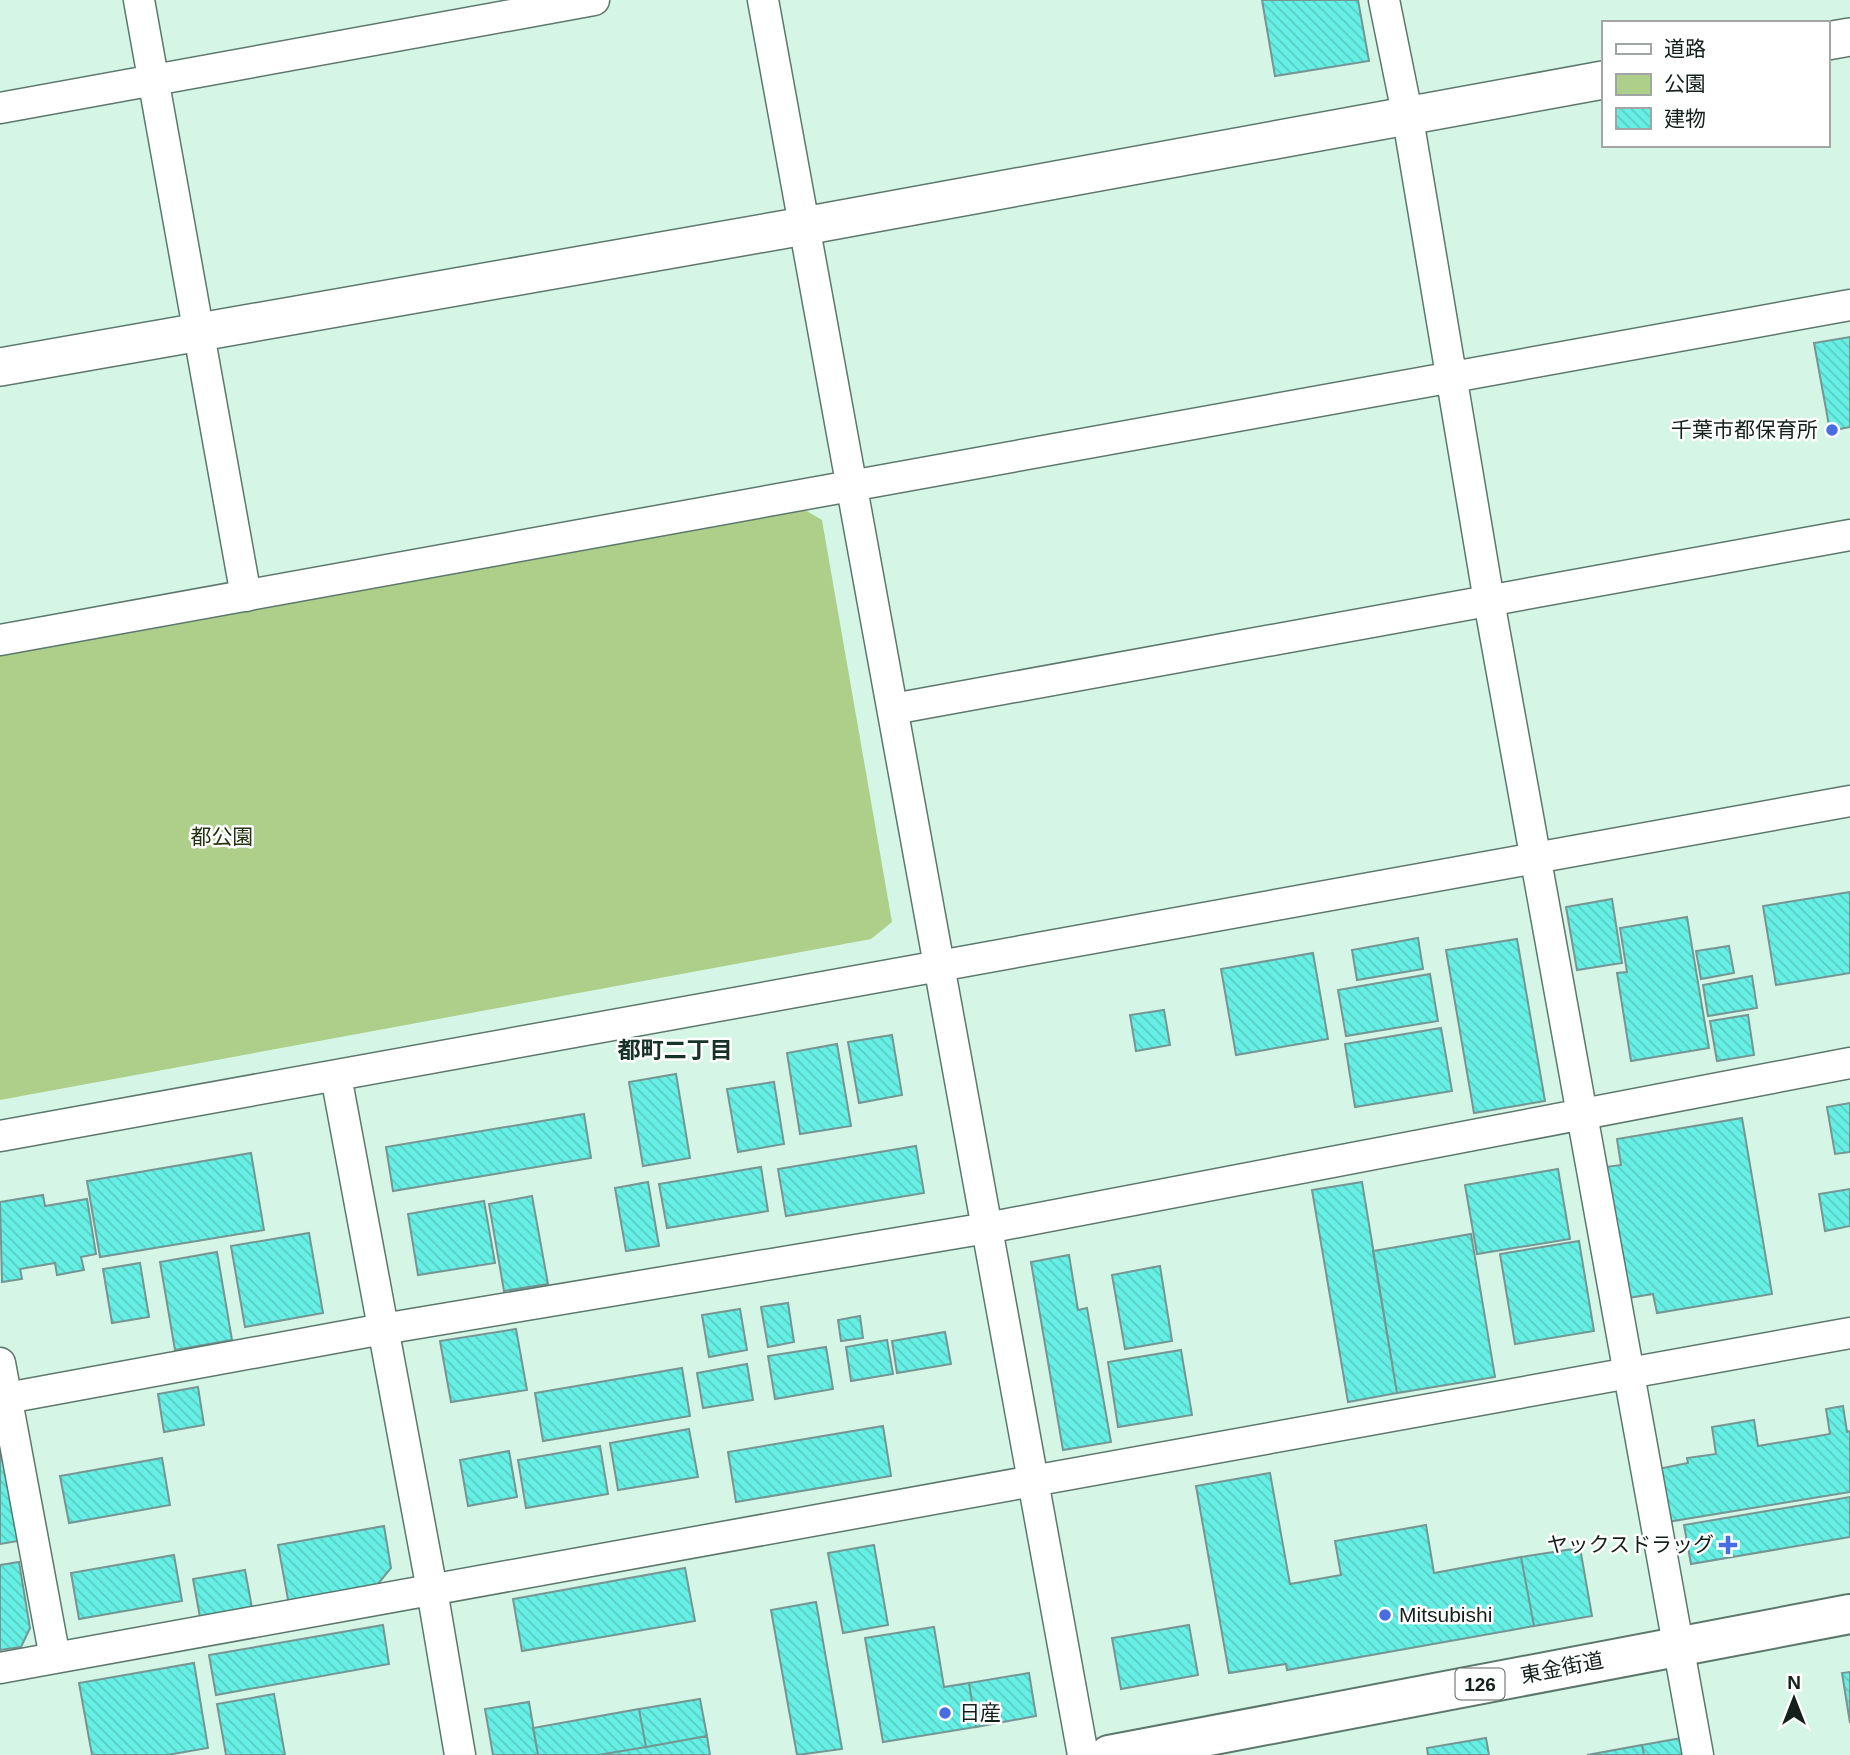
<svg xmlns="http://www.w3.org/2000/svg" width="1850" height="1755" viewBox="0 0 1850 1755" font-family="Helvetica,'Noto Sans JP',sans-serif">
<style>
.green{fill:#aecf89}
.building{fill:url(#building-back-hatch);stroke:#759692;stroke-width:2}
.lines{fill:none;stroke-linecap:round;stroke-linejoin:round}
.minor-casing{stroke:#5c786d;stroke-width:33}
.tertiary-casing{stroke:#5c786d;stroke-width:40}
.trunk-casing{stroke:#5c786d;stroke-width:42}
.minor{stroke:#fff;stroke-width:30}
.tertiary{stroke:#fff;stroke-width:37}
.trunk{stroke:#fff;stroke-width:38}
.poi-dot{fill:#486de0;stroke:#fff;stroke-width:2.5}
.labels{text-anchor:middle;stroke-width:5;stroke-linejoin:round;paint-order:stroke}
.shield{fill:#fff;stroke:#5a635f;stroke-width:2}
.shield-label{font-size:19px;font-weight:bold;fill:#14201b}
.poi-label{font-size:21px;fill:#14201b;stroke:#fff;text-anchor:end}
.park-label{font-size:21px;fill:#23320f;stroke:#fff}
.street-label{font-size:21px;fill:#14201b;stroke:#fff}
.neighbourhood-label{font-size:23px;font-weight:bold;fill:#173228;stroke:#fff}
</style>
<defs>
<pattern id="building-back-hatch" width="6" height="6" patternUnits="userSpaceOnUse" patternTransform="scale(1.75)"><rect width="6" height="6" fill="#66efe4"/><path d="M-1 5l2 2M0 0l6 6M5-1l2 2" fill="none" stroke="#58cdc3"/></pattern>
</defs>
<rect width="100%" height="100%" fill="#d5f5e7"/>
<path class="green" d="M805,510L822,520L892,922L871,939L0,1100V656Z"/>
<path class="building" d="M1262,0H1358L1369,61L1275,76Z
M1850,337V427L1830,431L1814,343Z
M1850,892V973L1776,985L1763,906Z
M1612,899L1622,963L1577,970L1566,907Z
M1687,917L1709,1048L1631,1061L1617,973L1627,972L1620,928Z
M1418,938L1423,969L1357,980L1352,950Z
M1517,939L1545,1101L1474,1113L1446,950Z
M1729,946L1734,973L1701,979L1696,951Z
M1313,953L1328,1039L1236,1055L1221,969Z
M1430,974L1438,1021L1346,1036L1338,990Z
M1752,976L1757,1008L1708,1016L1703,985Z
M1164,1010L1170,1045L1136,1051L1130,1015Z
M1748,1015L1754,1055L1717,1061L1710,1021Z
M1441,1028L1452,1091L1355,1107L1345,1044Z
M892,1035L902,1095L859,1103L848,1042Z
M837,1044L851,1126L800,1134L787,1053Z
M676,1074L690,1158L643,1166L629,1082Z
M774,1082L784,1144L738,1152L727,1089Z
M1850,1103V1152L1835,1154L1827,1107Z
M584,1114L591,1158L393,1191L386,1147Z
M1742,1118L1772,1294L1657,1313L1653,1294L1628,1298L1606,1167L1621,1165L1617,1139Z
M916,1146L924,1193L786,1216L778,1169Z
M251,1153L264,1230L100,1257L87,1181Z
M761,1167L768,1211L667,1228L659,1184Z
M1558,1169L1570,1239L1477,1254L1465,1185Z
M648,1182L659,1246L626,1251L615,1188Z
M1362,1182L1397,1393L1348,1402L1312,1190Z
M1850,1189V1226L1825,1231L1819,1194Z
M43,1195L45,1206L87,1199L96,1254L81,1257L84,1270L57,1275L55,1263L20,1269L22,1279L2,1282L0,1202Z
M532,1196L548,1284L504,1291L489,1204Z
M484,1201L495,1263L418,1275L408,1214Z
M309,1233L323,1313L245,1327L231,1246Z
M1471,1234L1495,1377L1397,1393L1373,1251Z
M1579,1241L1594,1331L1515,1344L1500,1254Z
M217,1252L232,1340L175,1350L160,1262Z
M1069,1255L1078,1310L1087,1308L1111,1442L1063,1450L1031,1262Z
M140,1263L149,1317L112,1323L103,1269Z
M1160,1266L1172,1341L1125,1349L1112,1275Z
M788,1303L794,1342L768,1347L761,1307Z
M740,1309L747,1350L709,1357L702,1315Z
M860,1316L863,1338L841,1341L838,1320Z
M516,1329L527,1390L451,1402L440,1341Z
M945,1332L951,1364L897,1373L892,1341Z
M887,1340L893,1374L851,1381L846,1347Z
M826,1347L833,1389L775,1399L768,1356Z
M1181,1350L1192,1415L1118,1427L1108,1362Z
M747,1364L753,1400L703,1408L697,1373Z
M682,1368L690,1416L543,1441L535,1393Z
M198,1387L204,1425L164,1432L158,1394Z
M1843,1406L1847,1432L1850,1431V1492L1667,1522L1658,1469L1688,1463L1687,1458L1716,1454L1712,1427L1754,1420L1758,1446L1830,1434L1826,1409Z
M883,1426L891,1476L736,1502L728,1452Z
M689,1429L698,1477L618,1490L610,1443Z
M0,1438L18,1541L0,1544Z
M600,1446L608,1494L526,1508L518,1460Z
M509,1451L517,1497L468,1506L460,1460Z
M162,1458L170,1505L69,1523L60,1476Z
M1270,1473L1290,1584L1341,1575L1335,1541L1426,1525L1434,1573L1521,1557L1534,1626L1287,1670L1286,1664L1229,1673L1196,1486Z
M1850,1497V1537L1691,1564L1684,1525Z
M384,1526L391,1568L373,1590L289,1605L278,1545Z
M874,1545L888,1625L843,1633L828,1553Z
M1580,1548L1592,1616L1534,1626L1521,1557Z
M174,1555L182,1601L79,1619L71,1573Z
M19,1562L30,1628L21,1647L0,1650V1565Z
M685,1568L695,1621L522,1651L513,1599Z
M245,1570L252,1608L200,1617L193,1579Z
M816,1602L842,1749L797,1755L771,1610Z
M383,1625L389,1664L216,1695L209,1655Z
M1189,1625L1198,1675L1121,1689L1112,1638Z
M934,1627L944,1687L969,1683L976,1727L883,1742L865,1638Z
M194,1663L208,1748L167,1755H92L79,1683Z
M1850,1672V1723L1842,1673Z
M1029,1673L1036,1716L976,1727L969,1683Z
M274,1694L285,1755H226L217,1704Z
M700,1699L707,1736L646,1747L639,1709Z
M529,1702L538,1755H493L485,1709Z
M639,1709L646,1747L598,1755H538L533,1728Z
M707,1736L710,1755H598L646,1747Z
M1687,1737L1690,1755H1644L1642,1745Z
M1486,1738L1489,1755H1428L1427,1748Z
M1642,1745L1644,1755H1587Z"/>
<g class="lines">
<g class="minor-casing">
<path id="minor" d="M139,0L246,596
M763,0L1083,1755
M1384,0L1407,113L1489,601L1698,1755
M0,108L594,0
M0,640L1850,305
M893,709L1850,535
M336,1076L432,1590L460,1755
M0,1136L1850,801
M0,1363L55,1658L0,1668
M7,1398L383,1329L987,1228L1850,1063
M55,1658L1850,1333"/>
</g>
<g class="tertiary-casing">
<path id="tertiary" d="M1827,41L1850,37
M0,367L804,226L1603,80"/>
</g>
<g class="trunk-casing">
<path id="trunk" d="M1109,1755L1850,1614"/>
</g>
<use href="#minor" class="minor"/>
<use href="#tertiary" class="tertiary"/>
<use href="#trunk" class="trunk"/>
</g>
<g class="poi-dot">
<circle cx="1832" cy="430" r="7"/>
<path d="M1724.5 1534.5h7v7h7v7h-7v7h-7v-7h-7v-7h7z"/>
<circle cx="1385" cy="1615" r="7"/>
<circle cx="945" cy="1713" r="7"/>
</g>
<g class="labels">
<rect class="shield" x="1455.5" y="1668.5" width="49" height="31" rx="5"/>
<g class="shield-label">
<text x="1480" y="1691">126</text>
</g>
<g class="poi-label">
<text x="1818" y="437">千葉市都保育所</text>
<text x="1714" y="1552">ヤックスドラッグ</text>
<text x="1399" y="1622" text-anchor="start">Mitsubishi</text>
<text x="959" y="1720" text-anchor="start">日産</text>
</g>
<g class="park-label">
<text x="222" y="844">都公園</text>
</g>
<g class="street-label">
<text transform="translate(1562 1668) rotate(-11)" y="7">東金街道</text>
</g>
<g class="neighbourhood-label">
<text x="675" y="1058">都町二丁目</text>
</g>
</g>
<rect x="1602" y="21" width="228" height="126" fill="#ffffff" stroke="#a1a6a4" stroke-width="2"/>
<rect x="1616" y="44" width="35" height="10" fill="#ffffff" stroke="#a1a6a4" stroke-width="2"/>
<text x="1664" y="56" font-size="21" fill="#14201b">道路</text>
<rect x="1616" y="74" width="35" height="21" fill="#aecf89" stroke="#a1a6a4" stroke-width="2"/>
<text x="1664" y="91" font-size="21" fill="#14201b">公園</text>
<rect x="1616" y="108" width="35" height="21" fill="url(#building-back-hatch)" stroke="#a1a6a4" stroke-width="2"/>
<text x="1664" y="126" font-size="21" fill="#14201b">建物</text>
<g transform="translate(1794 1699)" stroke="#ffffff" stroke-width="5" paint-order="stroke">
<path d="M0-5L12 26L0 18L-12 26Z" fill="#14201b"/>
<text y="-10" font-size="19" font-weight="bold" text-anchor="middle" fill="#14201b">N</text>
</g>
</svg>
